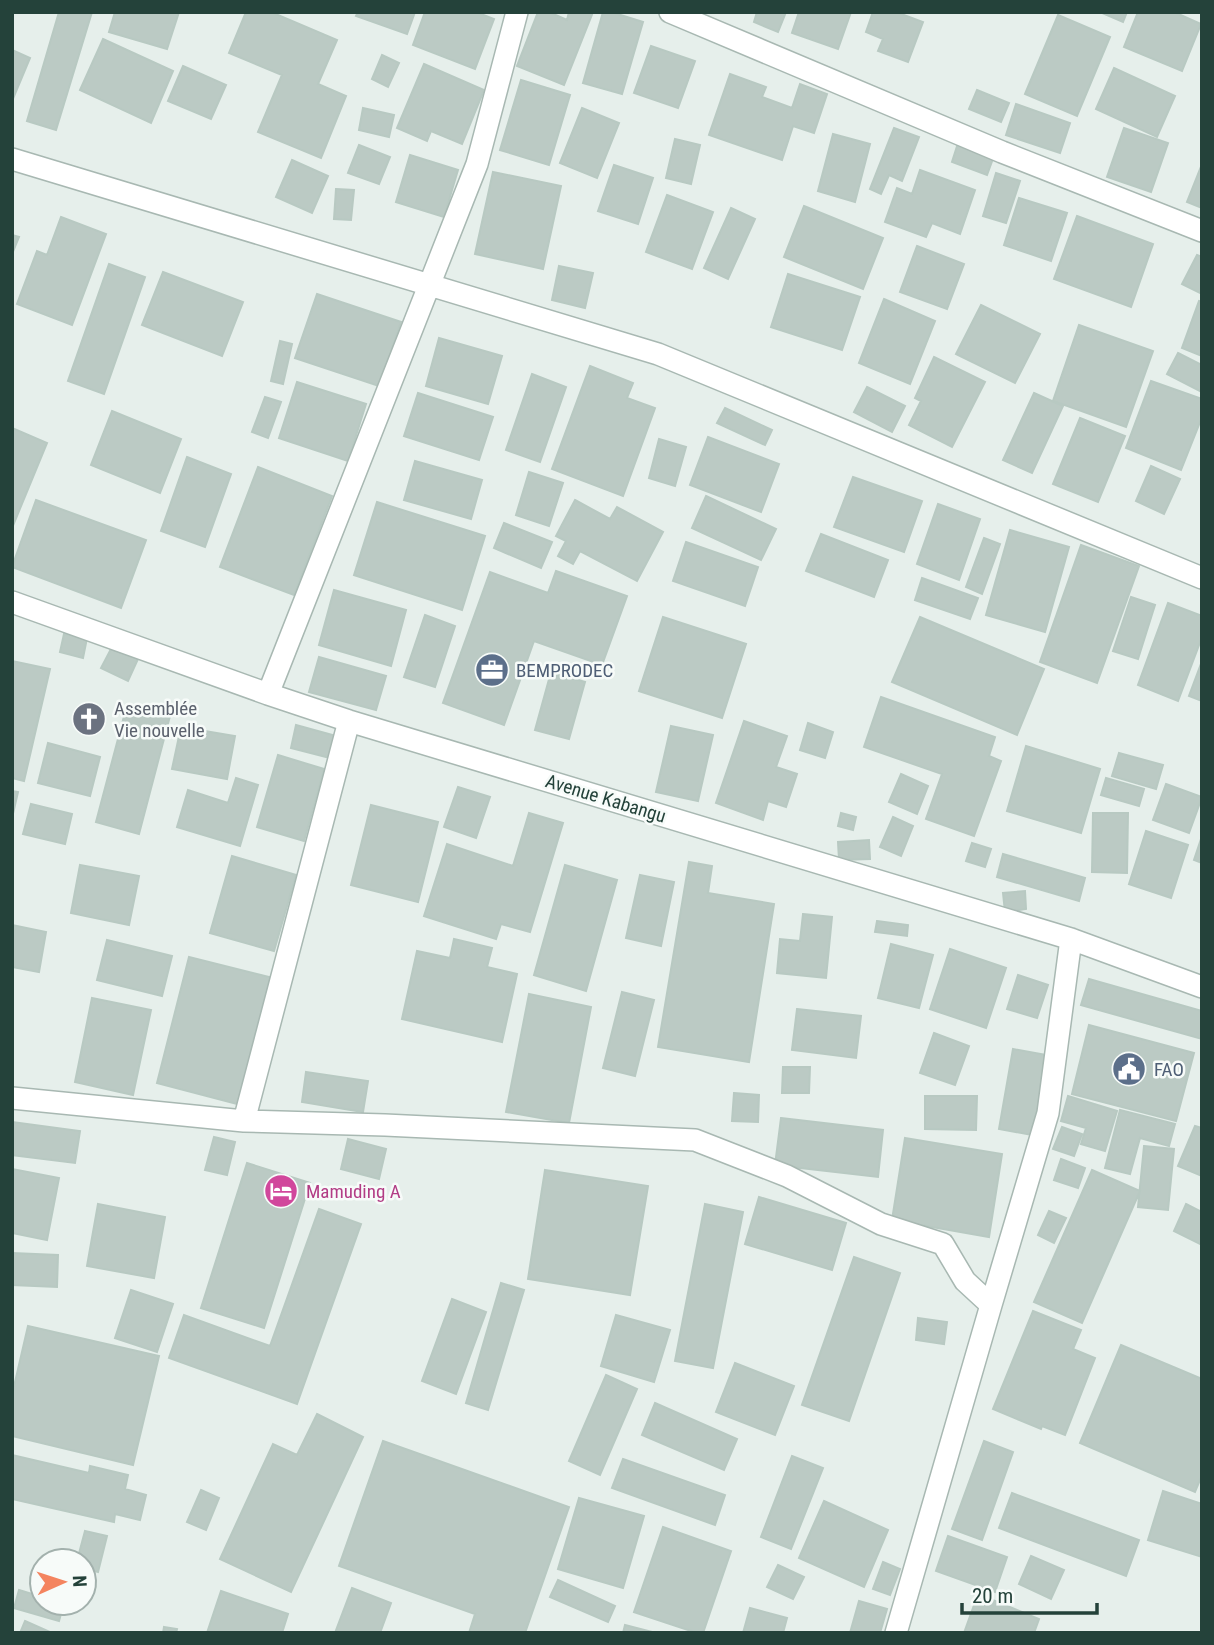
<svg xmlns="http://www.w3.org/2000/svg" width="1214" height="1645" viewBox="0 0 1214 1645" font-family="'Roboto Condensed',sans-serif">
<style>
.building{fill:#bbcac4;stroke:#b8c9c2;stroke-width:2}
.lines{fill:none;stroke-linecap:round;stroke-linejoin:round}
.street-casing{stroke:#a8b8b2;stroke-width:24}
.street{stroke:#fff;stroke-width:21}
.labels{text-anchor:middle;stroke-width:5;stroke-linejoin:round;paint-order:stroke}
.service-label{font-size:19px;fill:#4e5e75;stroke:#f7fbf9;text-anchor:start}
.worship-label{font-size:19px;fill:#5b616d;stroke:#f7fbf9;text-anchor:start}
.street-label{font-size:19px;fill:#24423a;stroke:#f7fbf9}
.hotel-label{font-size:19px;fill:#b23c85;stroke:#f7fbf9;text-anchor:start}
</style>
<rect width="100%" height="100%" fill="#e6efeb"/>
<path class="building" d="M59,12H92L56,130L27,121Z
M115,12H179L167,49L109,32Z
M246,12H271L337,40L318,84L346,96L321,158L258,132L282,75L229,53Z
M358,12H415L407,34L356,16Z
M425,12H476L494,19L475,69L413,45Z
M538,12H549L567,20L569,12H593L564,85L517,66Z
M603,12H611L643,22L622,94L583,83Z
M757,12H786L778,32L754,22Z
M799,12H851L838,49L792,33Z
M873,12H896L923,22L908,62L878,51L883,39L866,32Z
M1100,12H1127L1123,22Z
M1138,12H1174L1201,24L1182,71L1124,47Z
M1058,15L1110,37L1077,116L1025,94Z
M103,39L173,71L151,123L80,90Z
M651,46L695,61L678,108L634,93Z
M12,50L30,58L12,101Z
M382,55L399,63L388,87L372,79Z
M424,64L484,90L462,144L431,131L427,141L397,128Z
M183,66L226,85L211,119L168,101Z
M1114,68L1175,96L1157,137L1096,109Z
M730,74L766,87L762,97L792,108L800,84L827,94L814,133L793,126L782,160L709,135Z
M521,80L570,95L549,165L500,150Z
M977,90L1009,103L1001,122L969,109Z
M1016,104L1070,123L1060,153L1006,135Z
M363,108L394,115L389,137L359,130Z
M582,108L619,123L597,178L560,163Z
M894,128L919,137L902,181L889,175L881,194L870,189Z
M1124,128L1168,143L1151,192L1107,177Z
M833,134L870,144L855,202L818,191Z
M675,139L700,145L691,184L666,178Z
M959,140L995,153L987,175L952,162Z
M359,145L390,157L379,184L348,173Z
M410,155L458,170L444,217L396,202Z
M292,160L328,176L312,213L276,197Z
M1202,164V208L1187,202Z
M614,165L653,178L638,224L598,211Z
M920,170L975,190L960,234L932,223L926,237L885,222L897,188L912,194Z
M493,172L561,186L543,269L475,254Z
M996,173L1020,181L1006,223L983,216Z
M336,189L354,190L351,220L334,219Z
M667,195L713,212L692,269L646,252Z
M1019,198L1067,213L1051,261L1004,245Z
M804,206L883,238L863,289L784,257Z
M731,208L755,219L728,279L704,268Z
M1077,216L1153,244L1131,307L1054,279Z
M61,217L106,234L72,325L17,304L37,251L47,255Z
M12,235L19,237L12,254Z
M917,246L964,264L947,309L900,292Z
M1197,255L1202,257V294L1182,284Z
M109,264L145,277L104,394L68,381Z
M559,266L593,273L585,308L552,300Z
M163,272L243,302L222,356L142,325Z
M788,274L860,297L842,350L771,327Z
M317,294L401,322L379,386L295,358Z
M884,299L935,321L910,384L859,363Z
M1199,301L1202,302V356L1182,348Z
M981,305L1040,334L1015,383L956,354Z
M1079,325L1153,351L1126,427L1053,401Z
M439,338L502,356L488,404L426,386Z
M280,341L292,344L283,384L271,381Z
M1178,353L1202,365V392L1167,374Z
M934,357L985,382L952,447L909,425L921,401L915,398Z
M590,366L633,383L627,398L655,408L623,496L552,469Z
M532,374L566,387L540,462L506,450Z
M1151,381L1202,399V417L1181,470L1126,448Z
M297,382L366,404L348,461L279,438Z
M867,387L905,406L892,432L854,412Z
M418,393L493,417L479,460L404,436Z
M1034,393L1063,406L1032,473L1003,460Z
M265,397L281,402L268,438L252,432Z
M725,408L772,430L765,445L717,423Z
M112,411L181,439L160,493L91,465Z
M1080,418L1125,436L1098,502L1053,484Z
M12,428L47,443L12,528Z
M708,437L779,464L761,512L690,485Z
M659,439L686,447L675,486L649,478Z
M187,457L231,474L205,547L161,531Z
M415,461L482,480L471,519L404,500Z
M1151,466L1180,479L1164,514L1136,501Z
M258,467L332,496L294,595L220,567Z
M529,472L563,483L549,526L516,515Z
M853,477L922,501L904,552L834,527Z
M706,496L776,529L761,560L692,528Z
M36,500L146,540L121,608L12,567Z
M575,500L610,519L617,507L663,532L637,581L580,551L573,564L558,556L566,541L556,536Z
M377,502L485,536L462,610L354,575Z
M938,504L980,519L959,580L917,564Z
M504,523L552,542L541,568L494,548Z
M1010,530L1069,547L1045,632L986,615Z
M821,534L888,560L874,597L806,571Z
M984,538L1000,544L982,594L966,587Z
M686,542L758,567L745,606L673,581Z
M1081,545L1139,566L1097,683L1040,662Z
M556,571L627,596L602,665L534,641L504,725L443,703L490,572L548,593Z
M922,578L978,598L970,619L915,600Z
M334,590L406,610L391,666L319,645Z
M1131,597L1155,605L1138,659L1113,651Z
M1168,603L1202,616V637L1178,701L1138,685Z
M425,615L455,626L435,687L404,677Z
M663,617L746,644L722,718L639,691Z
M920,617L1044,669L1017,735L892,682Z
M64,634L87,638L83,658L60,652Z
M112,647L138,659L128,681L101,668Z
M319,657L386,676L376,710L309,692Z
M12,661L50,669L24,781L12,778Z
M1202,661V701L1189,696Z
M551,672L585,682L569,739L535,730Z
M881,697L995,737L989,756L1001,761L974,836L926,819L942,774L864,747Z
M127,705L170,716L139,834L96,822Z
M744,721L787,736L776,767L797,774L786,807L768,801L763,820L716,803Z
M808,723L833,732L825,758L800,750Z
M296,725L336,736L330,758L291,748Z
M671,726L713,735L698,801L656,792Z
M181,727L235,736L227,779L172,769Z
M48,743L100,757L90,796L38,783Z
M1026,746L1100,769L1081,833L1007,811Z
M1119,753L1163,765L1156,789L1112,776Z
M278,755L324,769L304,841L257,827Z
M901,774L928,786L917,814L889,802Z
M236,778L258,785L240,846L177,827L188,790L228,803Z
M1106,778L1144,789L1139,806L1101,795Z
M1166,784L1202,797L1189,833L1153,820Z
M458,787L490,797L476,838L444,827Z
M12,791L18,792L12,818Z
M31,804L72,814L65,844L23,834Z
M371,805L438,822L418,902L351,885Z
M529,813L563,823L530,932L501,924L496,939L424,916L447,844L513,866Z
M841,813L856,817L853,830L838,826Z
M1093,813H1128L1127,873L1092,872Z
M893,817L913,826L901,856L880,847Z
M1146,831L1188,845L1171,898L1129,884Z
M1202,836V863L1194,860Z
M869,840L870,859L839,860L838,842Z
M972,843L991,849L985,867L966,861Z
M1003,854L1085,878L1079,901L997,877Z
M232,856L296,875L274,951L210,933Z
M689,862L712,866L708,893L774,904L749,1062L658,1047Z
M80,865L139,876L129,925L71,913Z
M565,865L617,880L586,991L534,975Z
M640,875L674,882L661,946L626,938Z
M1025,891L1026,909L1005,912L1003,893Z
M803,914L832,917L826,978L777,973L780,939L800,941Z
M877,921L908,925L907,936L875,932Z
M12,925L46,932L39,972L12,967Z
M454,939L492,948L487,967L517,974L502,1042L402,1019L417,951L450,958Z
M107,940L172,956L162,996L97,980Z
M891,944L933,955L919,1008L878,998Z
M950,949L1006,968L986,1028L930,1009Z
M189,957L273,978L241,1105L157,1083Z
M1018,975L1048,985L1037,1018L1007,1009Z
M1089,979L1202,1011V1039L1081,1005Z
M622,992L654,1000L635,1076L603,1068Z
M529,994L591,1007L569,1123L506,1112Z
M92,998L151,1010L133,1095L75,1082Z
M797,1009L861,1016L856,1058L792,1050Z
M1089,1025L1194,1053L1176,1121L1072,1094Z
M934,1033L969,1046L955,1085L920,1073Z
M1013,1049L1052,1056L1038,1136L999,1129Z
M783,1067H810L809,1093H782Z
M306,1072L368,1081L363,1112L302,1102Z
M734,1093L759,1095L758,1122L732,1121Z
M925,1096H977L976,1130L925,1129Z
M1068,1096L1117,1111L1105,1151L1081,1144L1086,1128L1061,1121Z
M1120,1110L1175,1124L1169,1146L1140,1138L1130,1174L1105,1168Z
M781,1118L883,1130L878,1177L775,1165Z
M12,1122L80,1131L75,1163L12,1155Z
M1195,1126L1202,1128V1176L1178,1166Z
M1062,1127L1082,1134L1074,1156L1053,1149Z
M214,1137L235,1142L227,1175L205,1170Z
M905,1138L1002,1154L989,1237L892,1220Z
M348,1139L386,1149L379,1179L341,1169Z
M1144,1146L1174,1149L1168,1210L1138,1207Z
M1061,1159L1085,1168L1078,1188L1054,1180Z
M247,1163L310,1183L264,1328L201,1308Z
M12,1169L59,1178L47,1240L12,1233Z
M545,1170L648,1186L630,1295L528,1279Z
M1092,1170L1140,1191L1082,1323L1034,1302Z
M759,1197L846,1223L832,1270L745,1244Z
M98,1204L165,1217L154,1278L87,1266Z
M705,1204L743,1212L713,1368L675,1361Z
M1186,1204L1202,1212V1245L1174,1231Z
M319,1209L361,1224L297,1404L169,1358L184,1315L270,1346Z
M1049,1211L1066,1218L1054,1243L1038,1235Z
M12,1253L58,1255L57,1287L12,1285Z
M854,1257L900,1273L849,1421L802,1405Z
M501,1283L524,1290L488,1410L466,1403Z
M131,1290L173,1304L157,1352L115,1338Z
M452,1299L486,1312L456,1394L422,1381Z
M1033,1311L1081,1330L1073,1349L1095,1358L1065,1435L1042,1426L1041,1429L993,1409Z
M616,1315L670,1330L654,1382L601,1366Z
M918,1318L947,1322L944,1344L916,1340Z
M28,1326L159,1356L133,1465L12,1436V1395Z
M1121,1345L1202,1379V1475L1195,1492L1080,1443Z
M735,1363L794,1386L775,1435L716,1412Z
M606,1375L637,1389L600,1475L569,1461Z
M655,1403L737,1439L724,1470L642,1435Z
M317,1414L363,1437L291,1592L220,1559L273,1444L297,1455Z
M383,1441L569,1507L525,1633H469L475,1614L339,1566Z
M984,1441L1013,1452L982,1540L952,1529Z
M12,1455L89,1473L90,1466L128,1475L125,1489L146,1495L140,1520L115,1514L114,1522L12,1499Z
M792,1456L823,1468L791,1549L761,1537Z
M623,1459L725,1495L715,1525L612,1488Z
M201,1490L219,1498L206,1530L187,1522Z
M1163,1491L1202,1504V1557L1148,1540Z
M1012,1493L1139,1540L1126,1576L999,1528Z
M579,1498L644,1516L623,1588L558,1569Z
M824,1501L888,1530L864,1587L799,1558Z
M663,1527L731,1551L703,1633H697L634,1612Z
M85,1531L107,1536L98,1572L84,1568V1561H77Z
M948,1536L1007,1557L995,1592L936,1571Z
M1031,1556L1064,1570L1051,1599L1019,1584Z
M883,1562L900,1569L890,1595L873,1589Z
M778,1565L804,1577L793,1599L767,1587Z
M558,1580L615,1606L608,1622L550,1597Z
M352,1588L391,1603L380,1633H335Z
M19,1590L42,1597V1603H64L59,1621L14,1608Z
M221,1591L288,1614L282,1633H207Z
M978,1594L1039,1619L1034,1633H964Z
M859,1601L887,1609L880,1633H850Z
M750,1608L787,1618L783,1633H743Z
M25,1621L52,1633H20Z
M625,1625L656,1633H623Z
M164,1627L177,1629L176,1633H163Z"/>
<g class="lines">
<g class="street-casing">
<path id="street" d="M670,12L1002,152L1202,231
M12,159L658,354L1202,578
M12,602L268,694L349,721L1071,939L1202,987
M268,694L477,164L517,12
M12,1098L244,1121L385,1125L695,1140L787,1176L881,1224L943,1244L965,1281L991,1305
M244,1121L349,721
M896,1633L991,1305L1048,1113L1071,939"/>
</g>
<use href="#street" class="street"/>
</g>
<defs>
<g id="office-disc" transform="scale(1.75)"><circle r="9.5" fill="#5c6f8a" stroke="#f7fbf9"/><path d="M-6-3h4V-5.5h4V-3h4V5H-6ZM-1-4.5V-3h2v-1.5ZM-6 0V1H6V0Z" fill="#fff"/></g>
<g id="church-disc" transform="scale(1.75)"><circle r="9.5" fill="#6b7280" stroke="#f7fbf9"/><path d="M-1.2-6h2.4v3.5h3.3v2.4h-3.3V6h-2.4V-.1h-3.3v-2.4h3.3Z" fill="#fff"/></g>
<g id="civic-disc" transform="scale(1.75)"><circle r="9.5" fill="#5c6f8a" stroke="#f7fbf9"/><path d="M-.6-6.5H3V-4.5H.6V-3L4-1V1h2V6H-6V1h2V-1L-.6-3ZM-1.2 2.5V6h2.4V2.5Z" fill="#fff"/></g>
<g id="hotel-disc" transform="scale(1.75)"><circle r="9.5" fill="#d1479c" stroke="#f7fbf9"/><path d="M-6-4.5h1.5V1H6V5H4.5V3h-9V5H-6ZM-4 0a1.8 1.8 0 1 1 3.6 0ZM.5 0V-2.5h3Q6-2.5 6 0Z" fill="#fff"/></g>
</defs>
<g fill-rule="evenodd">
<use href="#office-disc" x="492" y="670"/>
<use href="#church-disc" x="89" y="719"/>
<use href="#civic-disc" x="1129" y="1069"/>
<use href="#hotel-disc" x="281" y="1191"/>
</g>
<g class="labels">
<g class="service-label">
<text x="516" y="677">BEMPRODEC</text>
<text x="1154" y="1076">FAO</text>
</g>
<g class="worship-label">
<text x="114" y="715">Assemblée<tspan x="114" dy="22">Vie nouvelle</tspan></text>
</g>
<g class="street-label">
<text transform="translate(606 798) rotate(17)" y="7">Avenue Kabangu</text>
</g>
<g class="hotel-label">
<text x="306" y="1198">Mamuding A</text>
</g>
</g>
<rect width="1214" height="1645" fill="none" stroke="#24423a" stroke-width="28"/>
<g transform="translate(63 1582) rotate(87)"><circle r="33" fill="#f7fbf9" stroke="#a3b1ad" stroke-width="2"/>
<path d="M0-5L12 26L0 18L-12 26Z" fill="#f4845f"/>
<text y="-10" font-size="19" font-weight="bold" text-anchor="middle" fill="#24423a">N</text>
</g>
<path d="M962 1603v10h135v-10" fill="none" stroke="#24423a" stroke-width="3.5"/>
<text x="972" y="1603" font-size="21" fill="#24423a" stroke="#f7fbf9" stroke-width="5" paint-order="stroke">20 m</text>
</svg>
